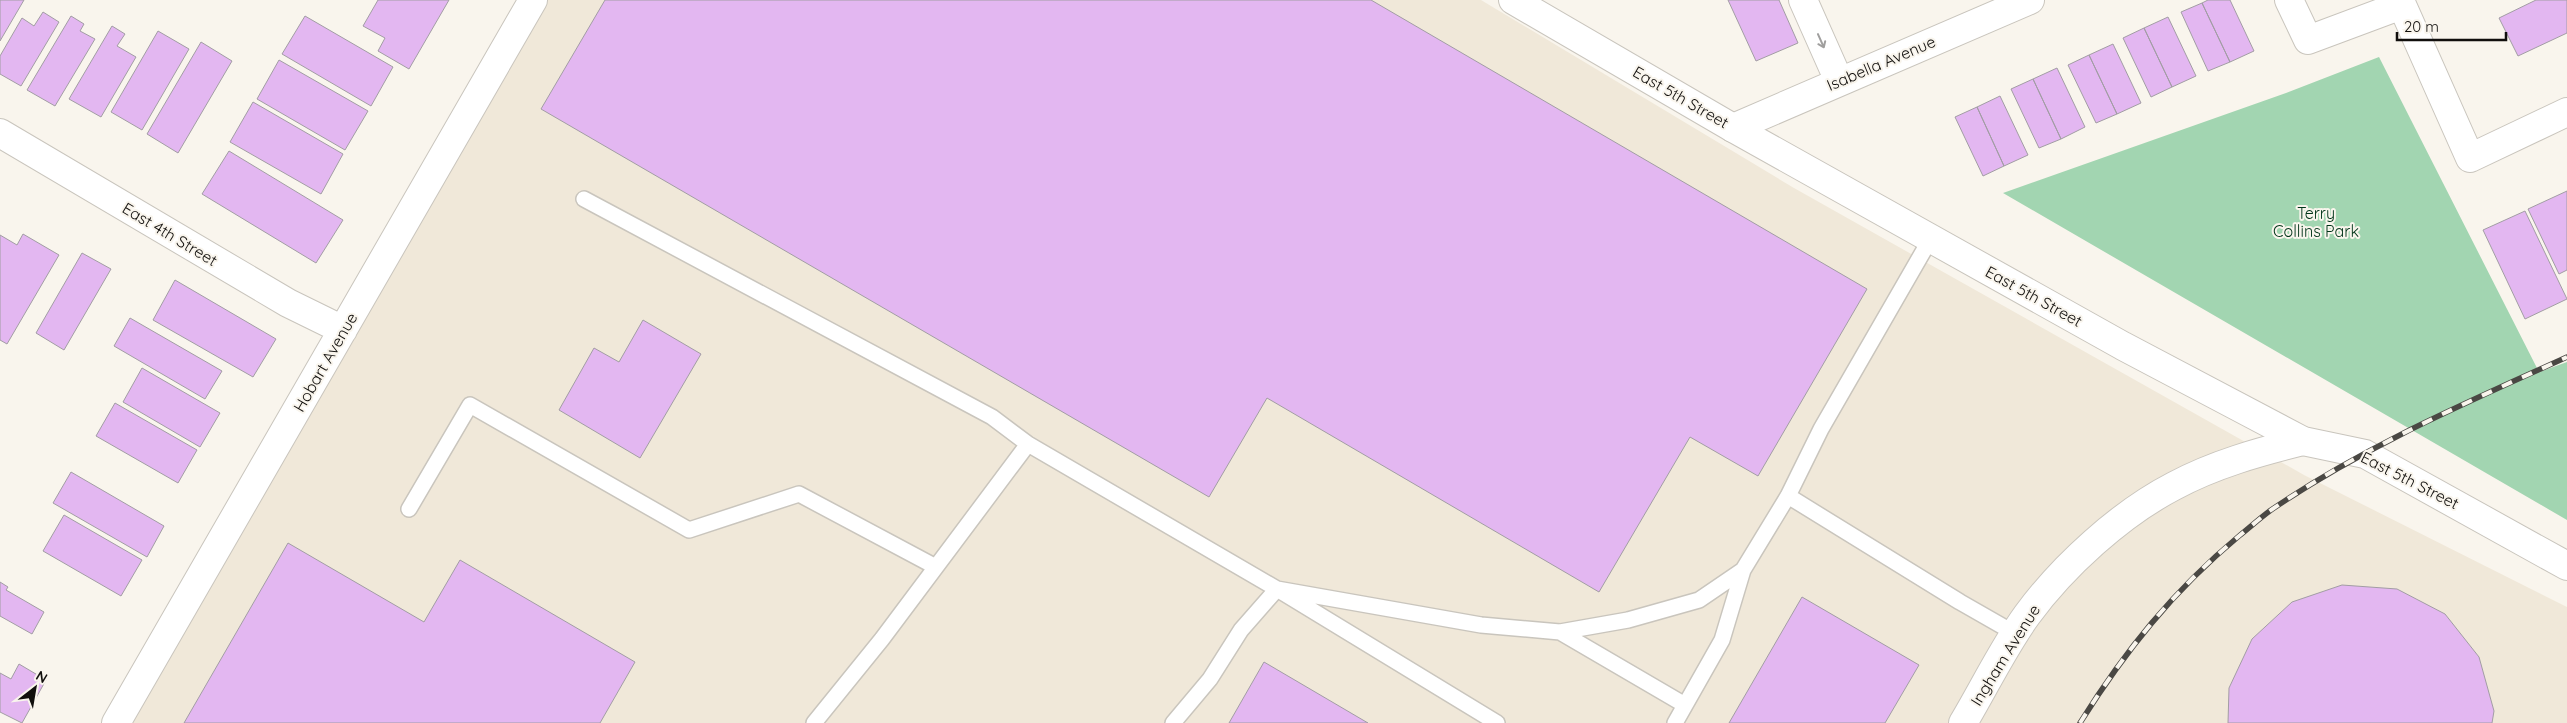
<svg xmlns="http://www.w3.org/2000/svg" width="2567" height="723" viewBox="0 0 2567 723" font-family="Quicksand,sans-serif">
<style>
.built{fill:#f0e8d9}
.green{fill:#a2d5b1}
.building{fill:#e3b7f1;stroke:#a29da4}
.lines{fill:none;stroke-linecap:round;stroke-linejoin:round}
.service-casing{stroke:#c9c5bd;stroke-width:18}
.minor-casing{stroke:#c9c5bd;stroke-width:30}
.tertiary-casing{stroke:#c9c5bd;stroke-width:30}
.service{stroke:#fff;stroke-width:15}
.minor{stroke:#fff;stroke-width:28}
.tertiary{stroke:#fff;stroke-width:28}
.rail-casing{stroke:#4a4844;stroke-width:5.5}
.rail{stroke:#f9f5ed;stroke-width:4;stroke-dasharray:11;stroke-linecap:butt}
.oneway{stroke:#a09f9e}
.labels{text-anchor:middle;stroke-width:4;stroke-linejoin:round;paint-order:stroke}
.street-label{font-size:16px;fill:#110f0d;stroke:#f9f5ed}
.park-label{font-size:16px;fill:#003418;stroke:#f9f5ed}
</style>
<rect width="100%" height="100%" fill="#f9f5ed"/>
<path class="built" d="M544,0H1481L1794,188L2304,475L2567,607V723H123Z"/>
<path class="green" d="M2379,57L2539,372L2567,362V520L2003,193L2286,93Z"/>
<path class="building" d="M0,0H24L0,41Z
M378,0H449L409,69L378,51L385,38L363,26Z
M605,0H1371L1867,289L1758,476L1690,437L1599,592L1267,398L1209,497L541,109Z
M1728,0H1779L1798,43L1756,61Z
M2208,0H2230L2254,51L2230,62L2202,3Z
M2536,0H2567V33L2518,56L2499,18Z
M2202,3L2230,62L2208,71L2181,12Z
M43,12L59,22L21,86L0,74V56L22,18L34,26Z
M71,16L84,24L80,31L95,39L55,106L27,90Z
M305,16L393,67L371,106L282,54Z
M2168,17L2196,76L2172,87L2144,28Z
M112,26L125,34L117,46L136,57L101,117L69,99Z
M2144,28L2172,87L2151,97L2123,38Z
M158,31L189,49L142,130L111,112Z
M201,42L232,61L178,153L147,134Z
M2113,44L2141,103L2117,114L2089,55Z
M2089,55L2117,114L2096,123L2068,65Z
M279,60L368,111L345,150L257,99Z
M2057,68L2085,127L2061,139L2033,79Z
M2033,79L2061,139L2039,148L2011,89Z
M2000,96L2028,155L2004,166L1977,107Z
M253,102L343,154L321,194L230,142Z
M1977,107L2004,166L1983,176L1955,117Z
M229,151L343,220L316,263L202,194Z
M2567,191V270L2559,274L2528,209Z
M2525,211L2567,299L2525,319L2483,230Z
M23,234L59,255L7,344L0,340V235L17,245Z
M82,253L111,269L64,350L36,333Z
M175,280L276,339L253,377L153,320Z
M130,318L222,371L205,399L114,346Z
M643,320L701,354L640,458L559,410L594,348L619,362Z
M142,368L220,413L200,447L123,402Z
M115,403L197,450L178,483L96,436Z
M71,472L164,526L147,557L53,503Z
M64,515L142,560L121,596L43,551Z
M288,543L424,622L460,560L635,662L600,723H184Z
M0,582L8,587L6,590L44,612L32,634L0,616Z
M2342,585L2397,589L2445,614L2479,657L2494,711L2492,723H2228L2229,688L2252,639L2292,602Z
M1802,597L1919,665L1885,723H1729Z
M1264,662L1368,723H1229Z
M19,664L46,680L22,723L0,712V673L11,679Z"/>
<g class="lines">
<g class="service-casing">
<path id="service" d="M584,199L992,417L1028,444L1277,589L1497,723
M1788,496L1960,602L2016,634
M409,509L470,405L689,530L799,494L936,567
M1560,632L1685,705
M814,723L882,639L1028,444
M1173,723L1210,679L1241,630L1277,589L1481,625L1560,632L1628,620L1699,600L1743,570
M1675,723L1722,640L1743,570L1788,496L1821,429L1931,238"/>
</g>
<g class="minor-casing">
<path id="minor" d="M1803,0L1839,81
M2289,0L2308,40L2402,5L2470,158L2567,112
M1733,128L2030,0
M0,133L288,303L343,330
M116,723L533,0
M1963,723C1984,688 2003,648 2027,615C2063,566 2120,514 2174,486C2215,464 2259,452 2303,441"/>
</g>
<g class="tertiary-casing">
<path id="tertiary" d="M1513,0L1733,128L2123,346L2303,441L2365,454L2567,566"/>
</g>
<use href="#service" class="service"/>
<use href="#minor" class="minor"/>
<use href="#tertiary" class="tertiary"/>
<g class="rail-casing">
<path id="rail" d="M2080,723C2125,651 2173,591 2239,536C2249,528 2260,518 2271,510C2363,447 2466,403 2567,357"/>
</g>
<use href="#rail" class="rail"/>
</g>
<defs><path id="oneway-shaft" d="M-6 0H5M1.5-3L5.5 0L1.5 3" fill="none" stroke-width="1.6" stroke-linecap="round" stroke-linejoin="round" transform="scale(1.25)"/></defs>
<use class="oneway" href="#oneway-shaft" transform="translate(1821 41) rotate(66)"/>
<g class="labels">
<g class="street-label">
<text transform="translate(1881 63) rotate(-23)" y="6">Isabella Avenue</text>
<text transform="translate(1681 97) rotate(30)" y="6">East 5th Street</text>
<text transform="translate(170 234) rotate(31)" y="6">East 4th Street</text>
<text transform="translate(2034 296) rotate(29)" y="6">East 5th Street</text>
<text transform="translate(325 362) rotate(-60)" y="6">Hobart Avenue</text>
<text transform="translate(2410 480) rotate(27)" y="6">East 5th Street</text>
<text transform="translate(2005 655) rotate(-58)" y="6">Ingham Avenue</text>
</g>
<g class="park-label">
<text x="2316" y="219">Terry<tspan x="2316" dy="18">Collins Park</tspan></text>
</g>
</g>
<g transform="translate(35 688) rotate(31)" stroke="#f9f5ed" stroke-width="4" paint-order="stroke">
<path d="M0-4L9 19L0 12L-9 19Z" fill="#110f0d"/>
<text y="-8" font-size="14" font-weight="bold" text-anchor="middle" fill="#110f0d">N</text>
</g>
<path d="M2397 32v8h109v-8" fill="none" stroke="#110f0d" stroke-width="2.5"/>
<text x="2404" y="32" font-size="15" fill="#110f0d" stroke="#f9f5ed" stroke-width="4" paint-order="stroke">20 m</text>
</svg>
